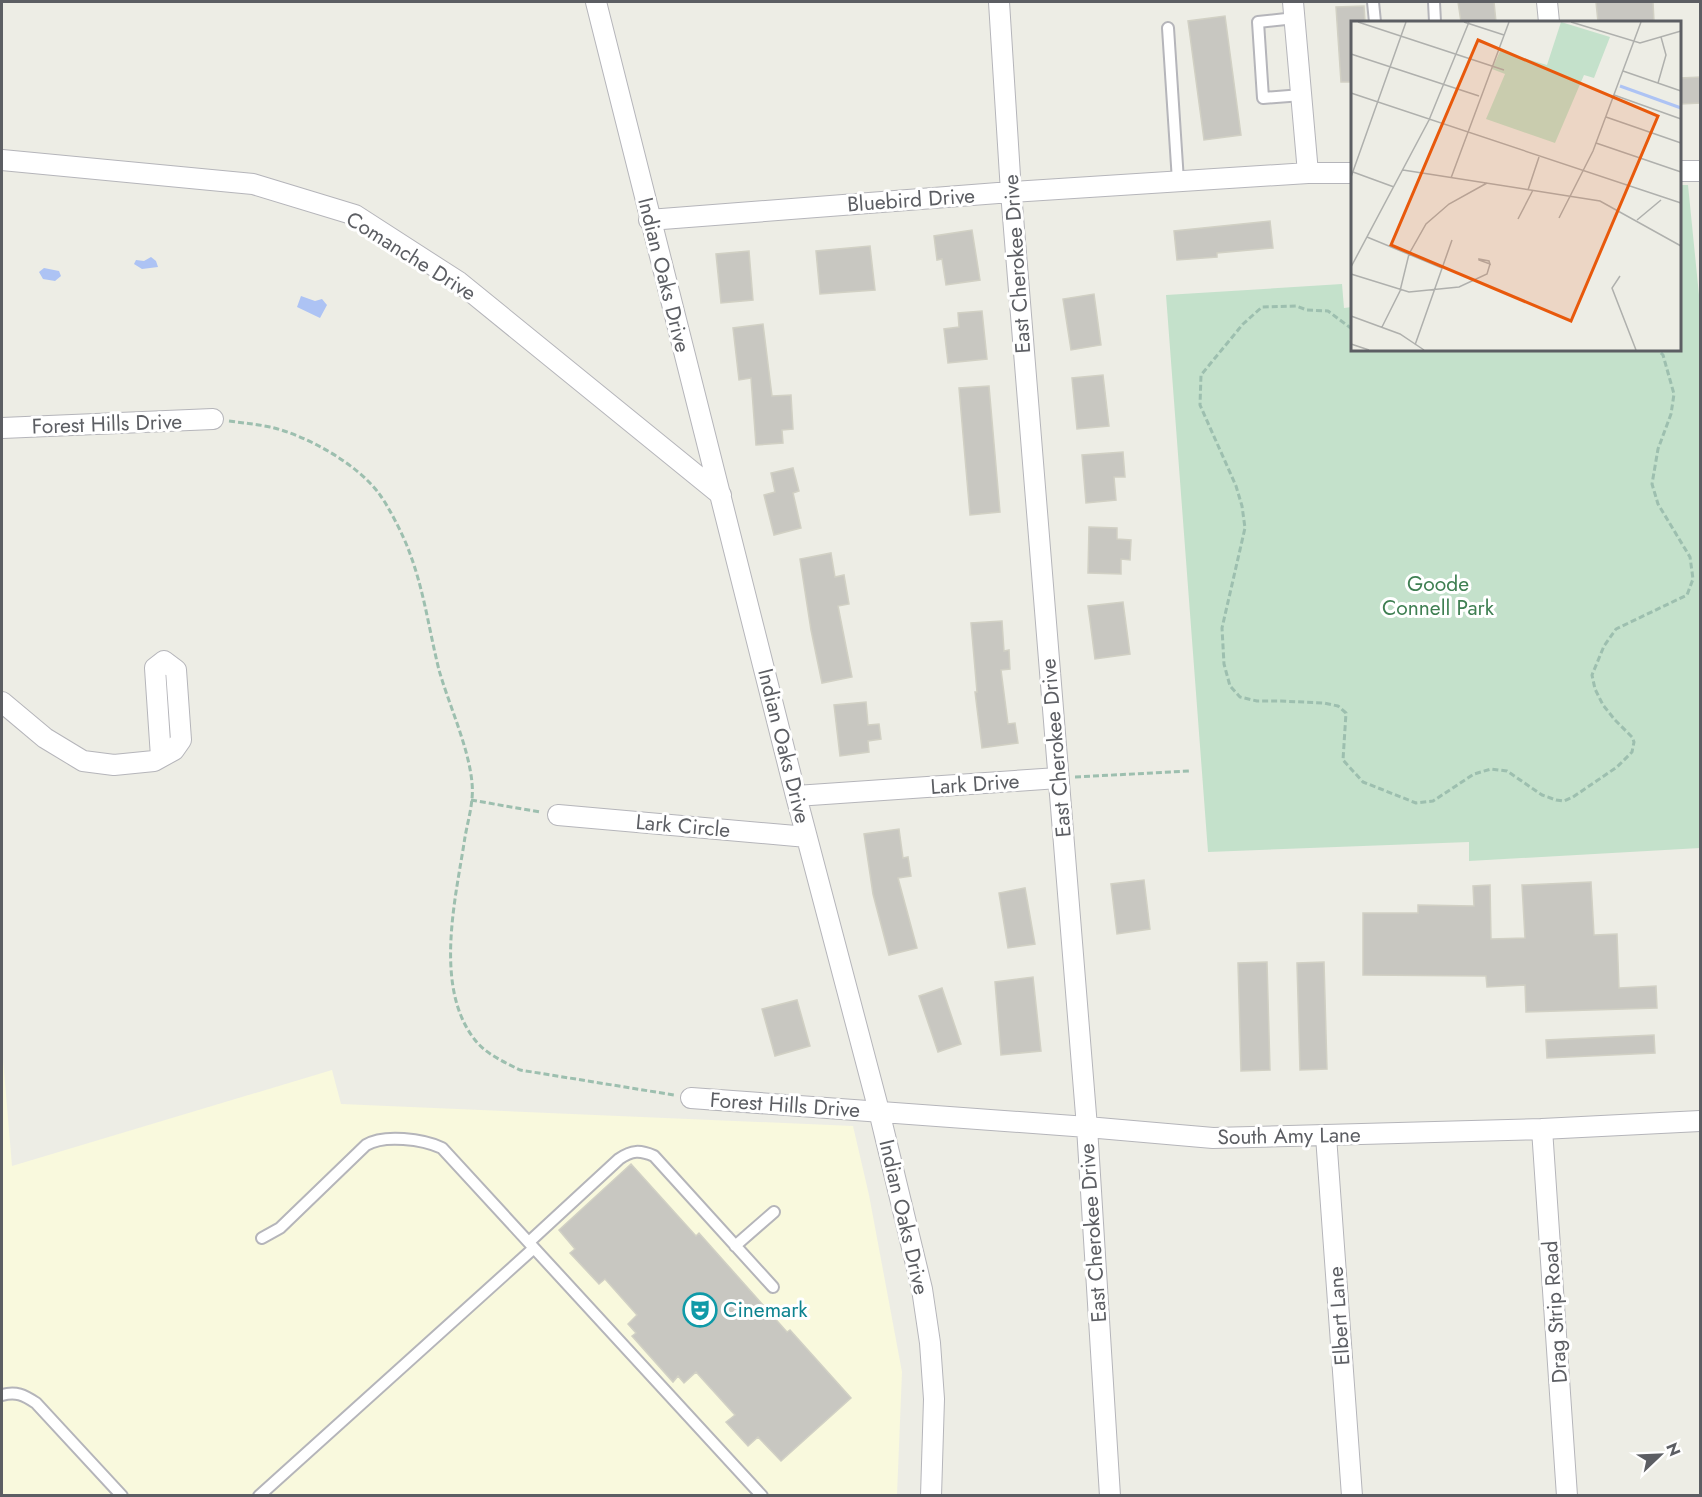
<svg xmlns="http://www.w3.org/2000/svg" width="1702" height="1497" viewBox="0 0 1702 1497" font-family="Jost,sans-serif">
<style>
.commercial{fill:#f9f9dd}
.green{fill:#c4e1cb}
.water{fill:#adc3f4}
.building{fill:#c8c7c1;stroke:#d1d0c4;stroke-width:1.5}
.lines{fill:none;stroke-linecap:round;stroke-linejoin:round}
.lane-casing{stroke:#b5b5ba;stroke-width:14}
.street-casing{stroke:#b5b5ba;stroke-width:22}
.path{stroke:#9dbfaf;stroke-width:3;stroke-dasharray:6 3;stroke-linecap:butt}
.lane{stroke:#fff;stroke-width:10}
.street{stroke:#fff;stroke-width:20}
.labels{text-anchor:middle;stroke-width:6;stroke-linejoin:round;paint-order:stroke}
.street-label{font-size:21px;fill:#5c5e63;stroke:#fff}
.park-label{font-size:21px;fill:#3f7f52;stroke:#fff}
.culture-label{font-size:21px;fill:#0d838f;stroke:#fff;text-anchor:start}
.inset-river{fill:none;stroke:#adc3f4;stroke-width:3}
.inset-road{fill:none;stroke:#afb0ad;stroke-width:1.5}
.view{fill:#e8590c;fill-opacity:0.15;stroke:#e8590c;stroke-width:3}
.inset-edge{fill:none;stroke:#5c5e63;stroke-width:3}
</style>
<rect width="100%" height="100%" fill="#edede5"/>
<path class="commercial" d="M2,1047L12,1166L332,1070L341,1104L853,1126L869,1195L902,1372L897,1495H2Z"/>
<path class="green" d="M1680,185H1688L1700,305V848L1469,861V842L1208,852L1166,295L1342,284L1344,308L1352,307V350H1680Z"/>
<path class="water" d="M151,257L156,261L158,267L142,269L134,264L136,260L144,261Z
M44,268L59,271L61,276L55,281L43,279L39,272Z
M301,296L315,301L322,299L327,305L320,318L297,307Z"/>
<path class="building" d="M1458,2H1494L1496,22H1461Z
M1596,2H1653L1654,22H1598Z
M1364,6L1365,22H1353V82H1341L1336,7Z
M1225,16L1241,135L1204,140L1188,21Z
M1701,77V103L1680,104V78Z
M1270,221L1273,248L1217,253V257L1177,260L1174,231Z
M972,230L980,280L946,285L942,259L937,260L934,236Z
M870,246L875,290L820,294L816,251Z
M749,251L753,300L721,303L716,254Z
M1094,294L1101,345L1071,350L1063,299Z
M982,311L987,359L948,363L944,329L959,327L958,313Z
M763,324L772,396L791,395L793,429L782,430L783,443L756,445L751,378L739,380L733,328Z
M1103,375L1109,426L1077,429L1072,378Z
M989,386L1000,512L970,515L959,388Z
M1123,452L1125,477H1114L1116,500L1086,503L1082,455Z
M793,468L799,491L793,493L801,528L774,535L764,495L775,492L771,473Z
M1089,527L1117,528V539L1131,540L1130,560L1121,559V574L1088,573Z
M831,553L835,577L844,575L849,604L838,606L852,677L822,683L811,630L800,559Z
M1123,602L1130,654L1095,659L1088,606Z
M1002,621L1004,651L1009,650L1010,669L1001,670L1008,724L1015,723L1018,743L982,748L975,692H977L971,623Z
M866,702L868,725L879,724L881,739L868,741L869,752L840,756L834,705Z
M899,829L903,858L908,857L911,876L898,878L917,948L889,955L873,894L864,834Z
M1144,880L1150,929L1117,934L1111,884Z
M1591,882L1594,935L1617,934L1619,988L1656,986L1657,1008L1526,1012L1525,985L1487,987L1486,976L1363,975V913H1418V905L1474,906L1473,886L1490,885L1491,939L1525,938L1522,885Z
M1025,888L1035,944L1008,948L999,893Z
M1267,962L1270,1070L1241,1071L1238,963Z
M1324,962L1327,1069L1300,1070L1297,963Z
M1033,977L1041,1051L1001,1055L995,982Z
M942,988L961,1044L938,1052L919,996Z
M797,1000L810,1046L775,1056L762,1009Z
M1654,1035L1655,1053L1547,1058L1546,1040Z
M631,1164L696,1236L699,1233L787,1332L790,1330L851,1398L781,1461L758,1437L748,1446L726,1422L735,1415L696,1372L684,1383L678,1376L673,1382L632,1336L636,1333L628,1324L637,1315L605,1279L599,1284L570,1253L575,1249L559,1230Z"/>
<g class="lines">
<g class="lane-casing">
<path id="lane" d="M1373,2L1375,22
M1434,2L1435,22
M1295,18L1258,22L1263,98L1302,95
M1168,28L1178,181
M262,1238L280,1228L366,1145C384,1134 423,1139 442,1148L762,1496
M529,1242L619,1159C632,1150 640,1150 654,1156L773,1287
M735,1246L774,1212
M2,1395C16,1391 24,1395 36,1403L122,1496
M259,1496L534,1248"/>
</g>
<g class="street-casing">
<path id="street" d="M596,2L796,796L879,1111L922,1289L930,1343L934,1399L931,1496
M999,2L1011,192L1087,1127L1110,1496
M1293,2L1308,173
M1547,2L1549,22
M2,160L253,184L355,215L459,282L721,495
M1680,171H1700
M649,220L1011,192L1308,173H1352
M2,428L213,419
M2,702L45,738L83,761L114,765L154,761L174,750L181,740L176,670L164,661L155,668L161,757
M796,796L1058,778
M558,815L807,837
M691,1098L1087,1127L1213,1138L1542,1129L1700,1121
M1542,1129L1567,1496
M1326,1136L1352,1496"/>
</g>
<path class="path" d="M1352,329L1328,311L1307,310L1296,306L1262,307L1243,324L1201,375L1200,405L1236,486L1242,506L1245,528L1222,628L1224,664L1230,686L1240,697L1257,701H1281L1324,703L1338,706L1346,713L1343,760L1363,782L1416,803L1433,801L1474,774L1491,769L1507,771L1542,795L1556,800L1564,801L1573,797L1617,767L1632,752L1634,742L1632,737L1615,720L1603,705L1595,689L1592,675L1604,646L1616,629L1687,595L1693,579L1690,557L1658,504L1652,484L1658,449L1671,414L1674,394L1663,355L1658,350
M229,421C243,423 256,424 270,427C306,435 358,464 380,495C389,507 404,537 409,551C424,590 429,630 439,670C449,705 469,748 472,783C474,801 468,820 465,837C456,897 433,987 475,1040C486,1054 504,1062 520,1070L674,1095
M1075,777L1190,771
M471,800L540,812"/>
<use href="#lane" class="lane"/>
<use href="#street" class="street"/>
</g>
<defs>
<g id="theatre-ring" transform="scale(1.725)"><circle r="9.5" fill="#fff" stroke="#0f9aa8" stroke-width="1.5"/><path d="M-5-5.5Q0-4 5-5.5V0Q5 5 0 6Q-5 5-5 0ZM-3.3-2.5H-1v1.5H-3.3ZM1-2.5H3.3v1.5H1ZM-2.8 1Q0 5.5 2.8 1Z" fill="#0f9aa8"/></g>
</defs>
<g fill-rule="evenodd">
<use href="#theatre-ring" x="700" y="1310"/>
</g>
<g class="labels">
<g class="street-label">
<text transform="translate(911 200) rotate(-4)" y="7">Bluebird Drive</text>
<text transform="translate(411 256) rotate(32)" y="7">Comanche Drive</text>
<text transform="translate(1017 264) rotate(-94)" y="7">East Cherokee Drive</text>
<text transform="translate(664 275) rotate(76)" y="7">Indian Oaks Drive</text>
<text transform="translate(107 424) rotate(-2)" y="7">Forest Hills Drive</text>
<text transform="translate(784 746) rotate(76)" y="7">Indian Oaks Drive</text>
<text transform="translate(1056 748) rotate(-95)" y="7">East Cherokee Drive</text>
<text transform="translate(975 784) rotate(-4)" y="7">Lark Drive</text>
<text transform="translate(683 826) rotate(5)" y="7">Lark Circle</text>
<text transform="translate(785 1105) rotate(4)" y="7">Forest Hills Drive</text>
<text transform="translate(1289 1136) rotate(-1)" y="7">South Amy Lane</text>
<text transform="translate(904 1217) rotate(77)" y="7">Indian Oaks Drive</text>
<text transform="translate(1093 1233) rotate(-94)" y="7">East Cherokee Drive</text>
<text transform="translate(1555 1312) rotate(-94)" y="7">Drag Strip Road</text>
<text transform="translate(1339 1316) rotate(-94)" y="7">Elbert Lane</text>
</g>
<g class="park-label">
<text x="1438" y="591">Goode<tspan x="1438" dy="24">Connell Park</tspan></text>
</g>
<g class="culture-label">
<text x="723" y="1317">Cinemark</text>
</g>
</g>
<g transform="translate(1351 21)">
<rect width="330" height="330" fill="#edede5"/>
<path d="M210,1L259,16L243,57L233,54L204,122L135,98L154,53L141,48L149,30L196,44Z" fill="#c4e1cb"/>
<path class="inset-river" d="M269,65L330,87"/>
<path class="inset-road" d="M7,1L153,49M113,1L153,14M220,1L289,22L330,10M0,33L128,75M272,50L330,70M307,62L315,34L310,16M0,72L330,182M263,74L330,98M255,96L330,122M245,122L330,151M52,149L249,180L330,225M2,151L43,166M0,156L55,1M100,157L158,1M177,169L188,136M208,197L242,130L290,1M167,198L182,169M286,199L310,179M16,216L91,247M128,238L138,240L139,243L128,239ZM0,246L78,99L118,1M0,253L58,271L108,266L136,253L139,243M269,255L261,267L285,329M0,295L49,313L73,329M31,306L49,270L58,233L75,203L98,183L136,162M0,323L18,329M64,324L101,219"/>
<path class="view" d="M127,19L307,95L220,300L40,224Z"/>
<rect width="330" height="330" class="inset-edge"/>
</g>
<rect width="1702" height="1497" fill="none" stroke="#5c5e63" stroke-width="6"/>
<g transform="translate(1660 1455) rotate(67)" stroke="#ffffff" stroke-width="4.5" paint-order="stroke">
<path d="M0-4.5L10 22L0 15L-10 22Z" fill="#5c5e63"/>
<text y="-9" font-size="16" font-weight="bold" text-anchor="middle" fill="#5c5e63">N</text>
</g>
</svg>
